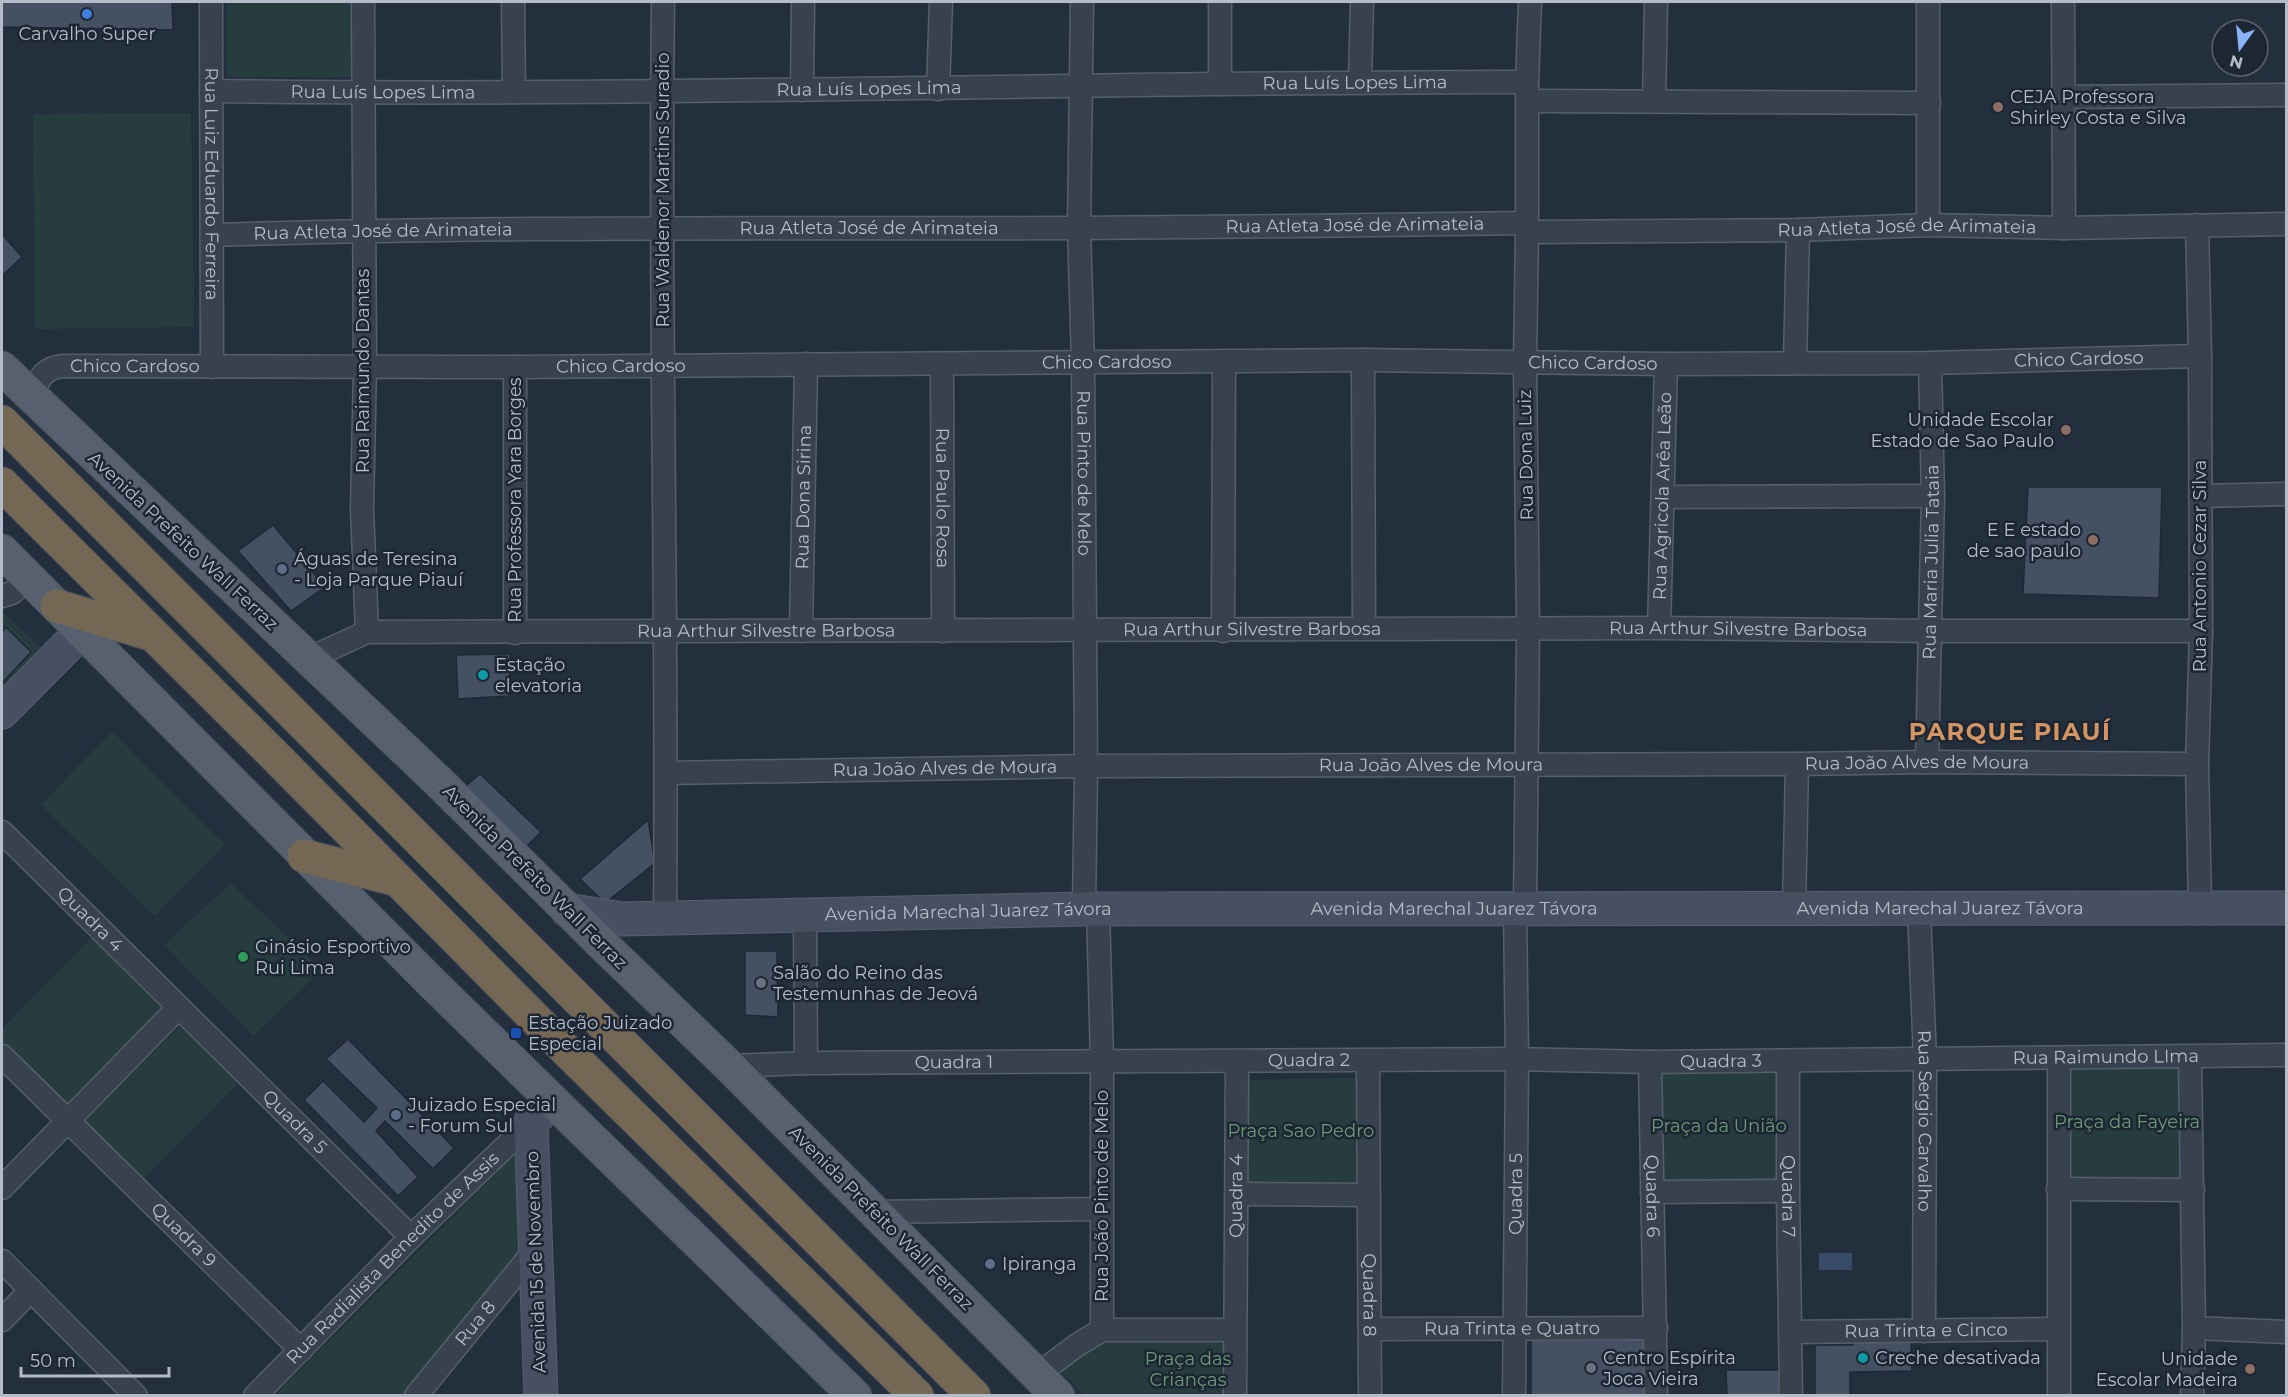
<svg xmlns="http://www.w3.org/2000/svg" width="2288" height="1397" viewBox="0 0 2288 1397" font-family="Montserrat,sans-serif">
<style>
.green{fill:#263c3f}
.water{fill:#394c67}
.building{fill:#455162;stroke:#1f2835;stroke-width:1.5}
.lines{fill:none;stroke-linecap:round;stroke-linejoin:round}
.street-casing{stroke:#565f6c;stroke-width:25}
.secondary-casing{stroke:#565f6c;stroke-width:35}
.primary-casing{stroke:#414a57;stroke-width:35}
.highway-casing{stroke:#434c59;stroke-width:35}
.street{stroke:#38414e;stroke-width:22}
.secondary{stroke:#465061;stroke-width:33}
.primary{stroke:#56606e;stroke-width:33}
.highway{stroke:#746855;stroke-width:33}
.shop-dot{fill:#3f7fe0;stroke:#1d2633;stroke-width:2}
.education-dot{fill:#8d6e63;stroke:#1d2633;stroke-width:2}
.service-dot{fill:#5c6f8a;stroke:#1d2633;stroke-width:2}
.culture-dot{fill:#0f9aa8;stroke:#1d2633;stroke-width:2}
.leisure-dot{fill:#2e9e5b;stroke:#1d2633;stroke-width:2}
.worship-dot{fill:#6b7280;stroke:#1d2633;stroke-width:2}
.transit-dot{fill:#1a4fb4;stroke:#1d2633;stroke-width:2}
.labels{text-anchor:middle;stroke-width:5;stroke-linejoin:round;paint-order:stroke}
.poi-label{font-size:18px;fill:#b4bcc9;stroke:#1d2633;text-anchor:start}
.street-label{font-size:18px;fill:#b4bcc9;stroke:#1d2633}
.park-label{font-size:18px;fill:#6b9a76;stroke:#1d2633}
.district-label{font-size:24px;font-weight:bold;letter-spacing:1.5px;fill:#d59563;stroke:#1d2633}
</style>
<rect width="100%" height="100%" fill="#242f3e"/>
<path class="green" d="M227,2H353V77H227Z
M191,113L194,327L35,329L33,114Z
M2,611L45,652L2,694Z
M112,731L225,845L155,916L41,805Z
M231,883L322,970L253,1036L164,945Z
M93,936L167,1009L66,1106L2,1043V1029Z
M180,1026L239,1082L144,1178L84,1122Z
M1781,1066L1780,1185L1659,1186L1658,1067Z
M2070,1067H2183V1177H2070Z
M1357,1078L1360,1183L1245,1185L1243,1080Z
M515,1155L523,1256L404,1395L274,1396Z
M1226,1341L1229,1395H1084L1059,1370L1102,1343Z"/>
<path class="water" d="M1819,1253H1852V1270H1819Z"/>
<path class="building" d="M2,2H172L173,30L2,27Z
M2,234L22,257L2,276Z
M2028,487H2162L2159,598L2023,594Z
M273,525L325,587L291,611L238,551Z
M6,627L31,652L2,683V632Z
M510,654L509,696L458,699L456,655Z
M480,774L541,832L525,848L462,789Z
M648,820L655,863L605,903L580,879Z
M745,951H777L778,1017L745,1015Z
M348,1039L454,1148L433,1169L385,1121L376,1131L418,1177L398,1196L304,1100L323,1081L364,1122L377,1108L326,1059Z
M1651,1339V1396H1531V1340Z
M1853,1341H1911L1912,1371L1850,1372V1396H1815V1345H1853Z
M1726,1370H1784V1396H1727Z"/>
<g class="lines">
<g class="street-casing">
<g id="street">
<path id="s1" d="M211,2L212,367"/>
<path d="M363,2L365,367L362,509L367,632"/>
<path d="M513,2L514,92"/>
<path d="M663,2C659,307 668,613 665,918"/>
<path id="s2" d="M1082,2L1079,228L1083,362L1086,766L1084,909"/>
<path d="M1220,2V84"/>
<path d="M2063,2L2064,228"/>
<path d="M1360,82L1362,2"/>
<path d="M938,89L941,2"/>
<path d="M802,90L803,2"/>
<path id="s3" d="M211,91C649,97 1088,82 1527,82"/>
<path d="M2063,97L2286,95"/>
<path d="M1528,101L1929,103"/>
<path d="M1654,101L1656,2"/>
<path d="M1928,225V2"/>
<path d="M2197,225L2200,356L2201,631L2197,764L2200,906"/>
<path id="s4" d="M1527,232L1798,230L1928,225L2064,228L2286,224"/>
<path id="s5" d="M212,235C500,226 789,229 1077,228C1227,227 1376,225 1526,223"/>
<path d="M1363,360L1364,628"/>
<path d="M1795,362L1798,230"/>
<path id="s6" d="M942,364L943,631"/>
<path d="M515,367V633"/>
<path id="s7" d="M30,397C39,380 43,367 64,366L515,367L1363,360L1666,364L1930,363L2200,356"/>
<path d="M2200,496L2286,494"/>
<path d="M1664,497L1933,496"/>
<path d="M2,596L12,593L29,578"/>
<path id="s8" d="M1659,628L1666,364"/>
<path id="s9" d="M801,631L806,364"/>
<path d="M1223,631L1224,363"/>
<path id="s10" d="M308,659L367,632L1659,628L1929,631H2201"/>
<path id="s11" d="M1927,762L1933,496L1930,363"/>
<path id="s12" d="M666,773L1086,766L1797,764L1927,762L2197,764"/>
<path id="s13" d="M2,832L411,1237"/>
<path d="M1098,909L1102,1062V1330"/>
<path d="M1525,909L1528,629L1525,362L1527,232V82L1530,2"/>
<path d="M1794,909L1797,764"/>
<path id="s14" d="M1919,909L1925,1060L1924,1331"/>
<path d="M805,915L806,1063"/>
<path id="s15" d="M2,1056L301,1350"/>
<path d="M2190,1057L2194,1328L2192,1396"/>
<path id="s16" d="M1368,1061L1370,1396"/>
<path id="s17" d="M1788,1061V1191L1791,1396"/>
<path id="s18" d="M1650,1062L1656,1396"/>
<path id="s19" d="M729,1066L806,1063L1517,1059L1650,1062L2286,1055"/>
<path d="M2,1188L178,1008"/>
<path d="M2058,1189L2193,1190"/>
<path d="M1652,1192L1788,1191"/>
<path d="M1236,1194L1369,1195"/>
<path d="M874,1212L1101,1209"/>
<path d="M2,1261L136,1396"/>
<path d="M2,1320L31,1290"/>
<path d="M2194,1328L2286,1332"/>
<path id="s20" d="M1370,1329L1656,1328"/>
<path id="s21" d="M1792,1332L2058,1329"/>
<path d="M1037,1375L1077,1345L1102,1330H1234"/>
<path id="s22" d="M255,1396L411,1237L531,1122"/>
<path id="s23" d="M416,1396L535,1250"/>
<path id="s24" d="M1235,1396L1237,1062"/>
<path id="s25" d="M1514,1396L1517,1059L1515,909"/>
<path d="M2059,1396V1058"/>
</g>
</g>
<g class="secondary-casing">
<g id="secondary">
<path d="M2,712L82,631"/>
<path id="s26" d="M567,910L622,919L1084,909L2286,908"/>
<path d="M541,1396L531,1122L553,1102"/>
</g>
</g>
<g class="primary-casing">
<path id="primary" d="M2,368L439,782L601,943L729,1066L1058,1396
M2,551L431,982L855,1396"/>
</g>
<g class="highway-casing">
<path id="highway" d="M2,422L974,1396
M2,484L280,761L569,1053L917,1396
M57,606L150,634
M304,856L398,880"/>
</g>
<use href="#street" class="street"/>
<use href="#secondary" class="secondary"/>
<use href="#primary" class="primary"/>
<use href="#highway" class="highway"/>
</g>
<circle class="shop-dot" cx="87" cy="14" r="6"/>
<g class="education-dot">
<circle cx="1998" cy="107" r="6"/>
<circle cx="2066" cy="430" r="6"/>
<circle cx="2093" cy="540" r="6"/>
<circle cx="2250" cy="1369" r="6"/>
</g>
<g class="service-dot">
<circle cx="282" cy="569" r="6"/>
<circle cx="396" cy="1115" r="6"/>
<circle cx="990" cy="1264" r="6"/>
</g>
<g class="culture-dot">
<circle cx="483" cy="675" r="6"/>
<circle cx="1863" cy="1358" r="6"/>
</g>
<circle class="leisure-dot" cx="243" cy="957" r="6"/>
<g class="worship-dot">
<circle cx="761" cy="983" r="6"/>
<circle cx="1591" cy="1368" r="6"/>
</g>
<rect class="transit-dot" x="510" y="1027" width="12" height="12" rx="3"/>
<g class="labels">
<g class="poi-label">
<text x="87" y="40" text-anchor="middle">Carvalho Super</text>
<text x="2010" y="103">CEJA Professora<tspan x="2010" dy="21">Shirley Costa e Silva</tspan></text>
<text x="2054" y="426" text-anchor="end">Unidade Escolar<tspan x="2054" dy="21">Estado de Sao Paulo</tspan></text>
<text x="2081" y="536" text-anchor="end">E E estado<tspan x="2081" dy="21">de sao paulo</tspan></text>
<text x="294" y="565">Águas de Teresina<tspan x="294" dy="21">- Loja Parque Piauí</tspan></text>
<text x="495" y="671">Estação<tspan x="495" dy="21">elevatoria</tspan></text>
<text x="255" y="953">Ginásio Esportivo<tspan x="255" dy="21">Rui Lima</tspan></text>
<text x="773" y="979">Salão do Reino das<tspan x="773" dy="21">Testemunhas de Jeová</tspan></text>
<text x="528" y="1029">Estação Juizado<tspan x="528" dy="21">Especial</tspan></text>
<text x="408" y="1111">Juizado Especial<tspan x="408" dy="21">- Forum Sul</tspan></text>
<text x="1002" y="1270">Ipiranga</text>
<text x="1603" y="1364">Centro Espírita<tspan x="1603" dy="21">Joca Vieira</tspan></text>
<text x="1875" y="1364">Creche desativada</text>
<text x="2238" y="1365" text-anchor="end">Unidade<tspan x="2238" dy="21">Escolar Madeira</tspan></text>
</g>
<g class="street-label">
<text dy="6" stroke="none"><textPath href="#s3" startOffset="1144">Rua Luís Lopes Lima</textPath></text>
<text dy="6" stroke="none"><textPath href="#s3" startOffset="658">Rua Luís Lopes Lima</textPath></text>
<text dy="6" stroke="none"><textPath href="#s3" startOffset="172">Rua Luís Lopes Lima</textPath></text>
<text dy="6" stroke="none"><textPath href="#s1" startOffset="182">Rua Luiz Eduardo Ferreira</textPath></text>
<text transform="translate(663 190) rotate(-90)" y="6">Rua Waldenor Martins Suradio</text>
<text dy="6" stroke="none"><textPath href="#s5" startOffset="1143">Rua Atleta José de Arimateia</textPath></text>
<text dy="6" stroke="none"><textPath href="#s5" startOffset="657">Rua Atleta José de Arimateia</textPath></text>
<text dy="6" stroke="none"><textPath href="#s4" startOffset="380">Rua Atleta José de Arimateia</textPath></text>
<text dy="6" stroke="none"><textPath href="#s5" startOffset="171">Rua Atleta José de Arimateia</textPath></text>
<text dy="6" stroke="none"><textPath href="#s7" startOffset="2064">Chico Cardoso</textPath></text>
<text dy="6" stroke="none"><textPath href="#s7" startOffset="1092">Chico Cardoso</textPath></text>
<text dy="6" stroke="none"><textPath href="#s7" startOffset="1578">Chico Cardoso</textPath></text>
<text dy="6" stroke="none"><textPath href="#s7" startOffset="606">Chico Cardoso</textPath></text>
<text dy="6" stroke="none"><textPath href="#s7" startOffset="120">Chico Cardoso</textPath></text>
<text transform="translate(363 371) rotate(-90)" y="6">Rua Raimundo Dantas</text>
<text transform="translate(1526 455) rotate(-91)" y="6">Rua Dona Luiz</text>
<text dy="6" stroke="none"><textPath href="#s2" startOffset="471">Rua Pinto de Melo</textPath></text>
<text dy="6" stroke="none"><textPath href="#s8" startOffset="132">Rua Agricola Arêa Leão</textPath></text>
<text dy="6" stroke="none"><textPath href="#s9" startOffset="134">Rua Dona Sirina</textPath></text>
<text dy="6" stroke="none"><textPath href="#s6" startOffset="134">Rua Paulo Rosa</textPath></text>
<text transform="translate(515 500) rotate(-90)" y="6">Rua Professora Yara Borges</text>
<text transform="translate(183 541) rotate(43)" y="6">Avenida Prefeito Wall Ferraz</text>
<text dy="6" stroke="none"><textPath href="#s11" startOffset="200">Rua Maria Julia Tataia</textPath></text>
<text transform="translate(2200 566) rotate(-90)" y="6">Rua Antonio Cezar Silva</text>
<text dy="6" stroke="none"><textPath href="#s10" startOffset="950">Rua Arthur Silvestre Barbosa</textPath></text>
<text dy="6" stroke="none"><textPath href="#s10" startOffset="1436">Rua Arthur Silvestre Barbosa</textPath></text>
<text dy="6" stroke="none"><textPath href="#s10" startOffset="464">Rua Arthur Silvestre Barbosa</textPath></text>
<text dy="6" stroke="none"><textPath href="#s12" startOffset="765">Rua João Alves de Moura</textPath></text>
<text dy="6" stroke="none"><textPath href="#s12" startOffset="1251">Rua João Alves de Moura</textPath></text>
<text dy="6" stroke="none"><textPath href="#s12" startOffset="279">Rua João Alves de Moura</textPath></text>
<text transform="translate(535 877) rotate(45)" y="6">Avenida Prefeito Wall Ferraz</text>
<text dy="6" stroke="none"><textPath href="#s26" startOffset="1374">Avenida Marechal Juarez Távora</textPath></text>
<text dy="6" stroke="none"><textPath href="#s26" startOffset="888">Avenida Marechal Juarez Távora</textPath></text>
<text dy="6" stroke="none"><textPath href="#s26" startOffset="402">Avenida Marechal Juarez Távora</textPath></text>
<text dy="6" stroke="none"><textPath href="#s13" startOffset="124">Quadra 4</textPath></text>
<text dy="6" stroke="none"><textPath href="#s19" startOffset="1377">Rua Raimundo LIma</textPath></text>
<text dy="6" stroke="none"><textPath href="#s19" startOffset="580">Quadra 2</textPath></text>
<text dy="6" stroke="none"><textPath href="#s19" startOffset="992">Quadra 3</textPath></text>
<text dy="6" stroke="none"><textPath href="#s19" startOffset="225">Quadra 1</textPath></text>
<text dy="6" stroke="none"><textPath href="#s14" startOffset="212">Rua Sergio Carvalho</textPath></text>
<text dy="6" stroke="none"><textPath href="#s13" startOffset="412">Quadra 5</textPath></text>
<text dy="6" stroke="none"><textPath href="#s25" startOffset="202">Quadra 5</textPath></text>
<text dy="6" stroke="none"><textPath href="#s18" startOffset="134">Quadra 6</textPath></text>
<text transform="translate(1102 1196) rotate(-90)" y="6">Rua João Pinto de Melo</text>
<text dy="6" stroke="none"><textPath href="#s24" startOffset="200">Quadra 4</textPath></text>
<text dy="6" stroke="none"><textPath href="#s17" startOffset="135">Quadra 7</textPath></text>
<text transform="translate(881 1218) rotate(45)" y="6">Avenida Prefeito Wall Ferraz</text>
<text dy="6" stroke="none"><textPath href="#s15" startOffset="255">Quadra 9</textPath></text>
<text dy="6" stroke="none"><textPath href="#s22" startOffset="195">Rua Radialista Benedito de Assis</textPath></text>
<text transform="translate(536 1262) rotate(-92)" y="6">Avenida 15 de Novembro</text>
<text dy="6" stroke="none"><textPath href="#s16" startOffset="234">Quadra 8</textPath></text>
<text dy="6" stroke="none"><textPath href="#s23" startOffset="94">Rua 8</textPath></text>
<text dy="6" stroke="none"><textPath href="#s20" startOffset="142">Rua Trinta e Quatro</textPath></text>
<text dy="6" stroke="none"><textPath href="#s21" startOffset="134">Rua Trinta e Cinco</textPath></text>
</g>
<g class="park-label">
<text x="2127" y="1128">Praça da Fayeira</text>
<text x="1719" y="1132">Praça da União</text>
<text x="1301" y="1137">Praça Sao Pedro</text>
<text x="1188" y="1365">Praça das<tspan x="1188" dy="21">Crianças</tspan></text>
</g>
<g class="district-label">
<text x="2010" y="740">PARQUE PIAUÍ</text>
</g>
</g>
<rect width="2288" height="1397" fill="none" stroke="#b4bcc9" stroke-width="6"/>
<g transform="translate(2240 48) rotate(195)"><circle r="28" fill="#1d2633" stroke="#59626f" stroke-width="1.5"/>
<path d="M0-4.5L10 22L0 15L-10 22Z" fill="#8ab4f8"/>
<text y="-9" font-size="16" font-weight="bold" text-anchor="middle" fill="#b4bcc9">N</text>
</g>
<path d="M21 1367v9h148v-9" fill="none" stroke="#b4bcc9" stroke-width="3"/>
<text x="30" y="1367" font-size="18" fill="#b4bcc9" stroke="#1d2633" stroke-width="4.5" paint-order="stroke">50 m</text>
</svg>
